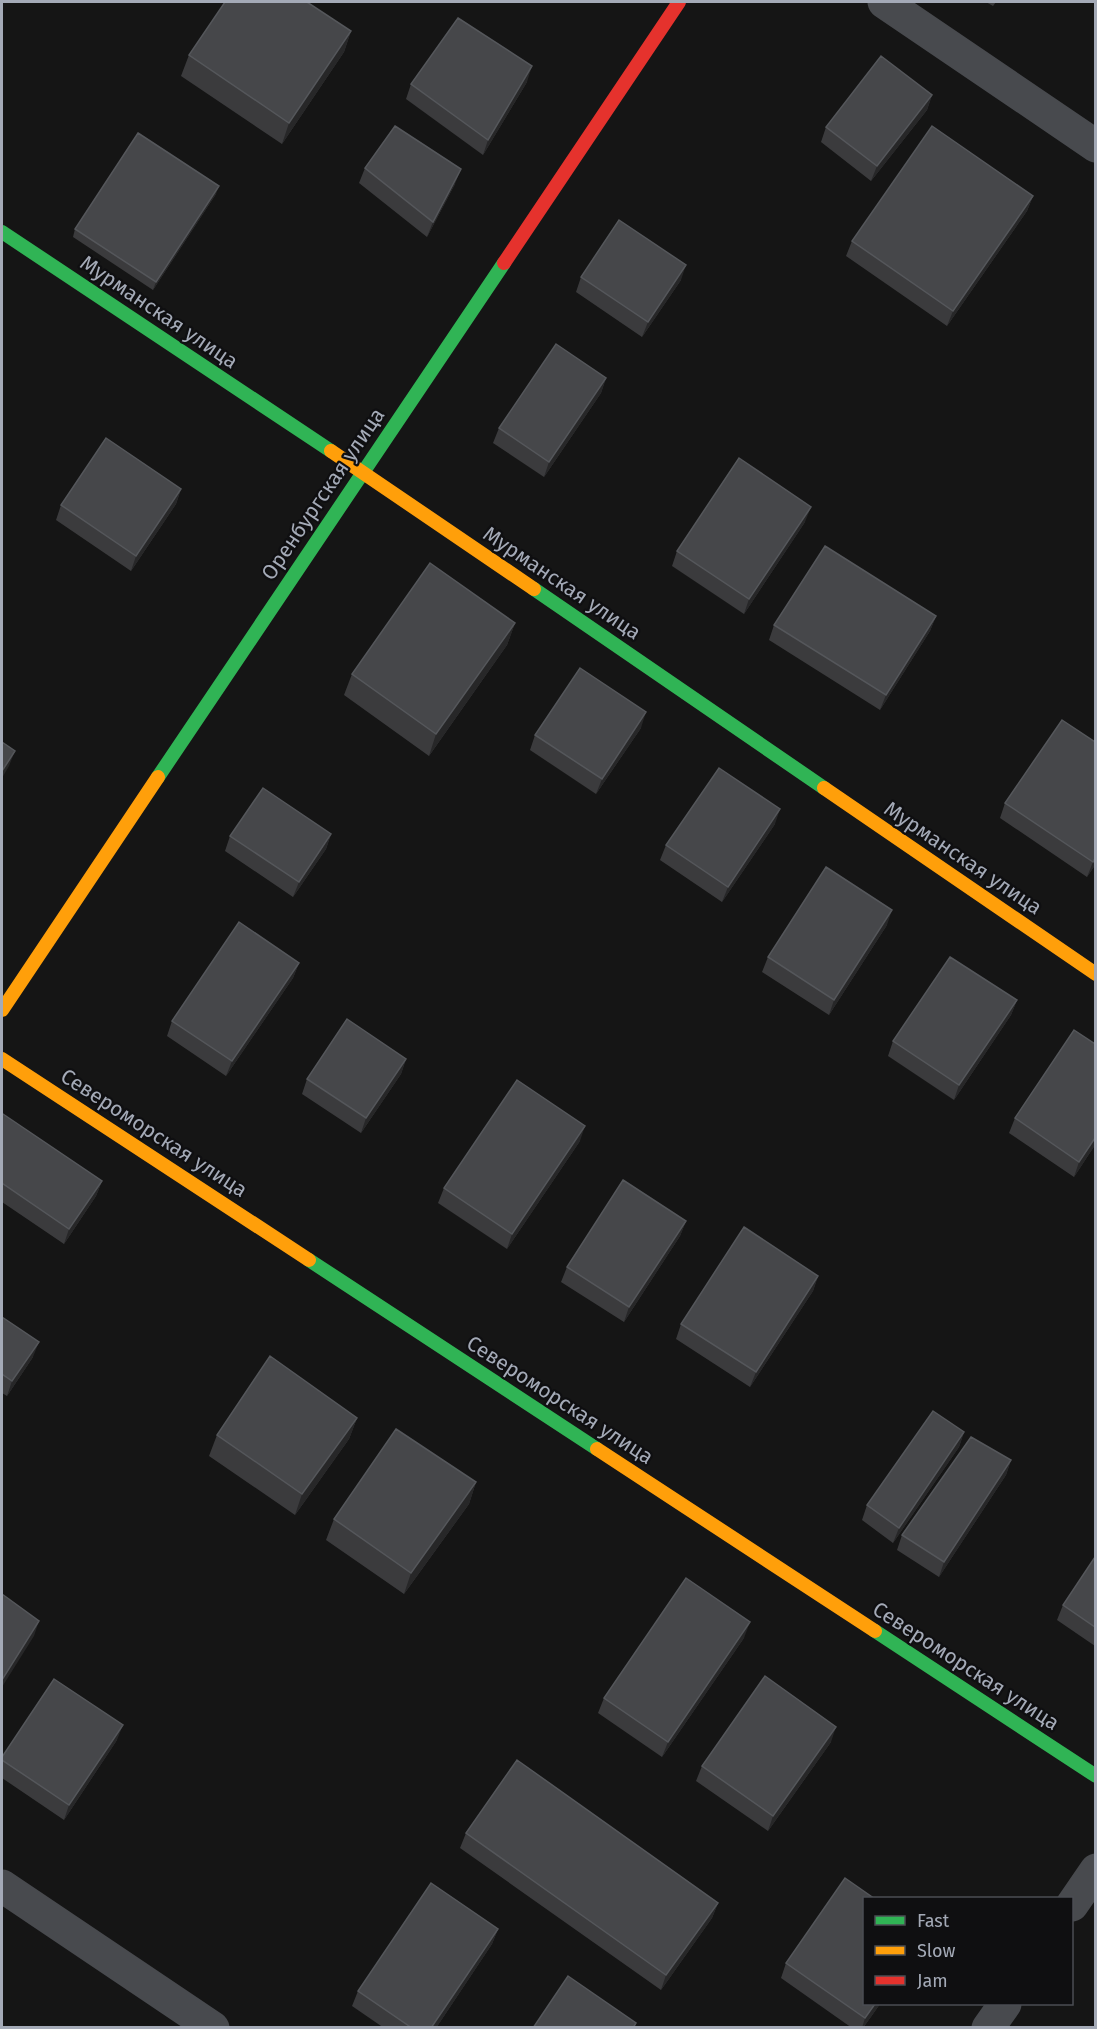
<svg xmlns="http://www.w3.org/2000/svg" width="1097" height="2029" viewBox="0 0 1097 2029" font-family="'Fira Sans',sans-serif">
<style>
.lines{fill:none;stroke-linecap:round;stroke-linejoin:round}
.street{stroke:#484a4e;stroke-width:33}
.fast{stroke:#30b455;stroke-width:14}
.slow{stroke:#ff9f0a;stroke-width:14}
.jam{stroke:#e5322d;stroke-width:14}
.wall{fill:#3b3b3d}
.shaded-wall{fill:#272728}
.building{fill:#46474a;stroke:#55575b;stroke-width:1.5}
.labels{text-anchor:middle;stroke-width:4.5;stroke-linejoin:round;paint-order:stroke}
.street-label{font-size:21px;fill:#a4aab7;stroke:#0f0f11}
</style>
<rect width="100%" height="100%" fill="#151515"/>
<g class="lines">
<path class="street" d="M884,2L1096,146
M2,1886L213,2028
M1072,1905L1096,1870
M988,2028L1005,2004"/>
<path class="fast" d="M2,232L331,451
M534,589L824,788
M158,777L504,263
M309,1260L597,1449
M875,1631L1096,1776"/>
<path class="slow" d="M331,451L534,589
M824,788L1096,974
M2,1010L158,777
M2,1059L309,1260
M597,1449L875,1631"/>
<path class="jam" d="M504,263L679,2"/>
</g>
<path class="wall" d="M986,2H996L993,6Z
M351,31L344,52L282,144L181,76L189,55Z
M527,82L483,155L406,99L411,84Z
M932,95L927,110L871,181L821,142L826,127Z
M365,168L455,184L427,237L359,183Z
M216,194L153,290L73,237L75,229Z
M1033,196L1027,211L947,326L846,256L852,241Z
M581,277L681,280L642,337L576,292Z
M606,378L601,393L544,477L493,443L499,428Z
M181,489L176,504L131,571L56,520L61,505Z
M805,522L744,614L672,566L677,551Z
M936,616L930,631L880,710L769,640L774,625Z
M515,623L507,645L429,756L344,695L352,674Z
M1062,720L1095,865L1087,877L1000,818L1005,803Z
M641,728L596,794L530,750L535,735Z
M775,824L722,902L660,860L666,845Z
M331,834L326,849L293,897L225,851L230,836Z
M887,925L829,1015L762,972L768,957Z
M299,963L293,978L226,1076L167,1036L172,1021Z
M1017,1000L1011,1015L954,1100L888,1056L893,1041Z
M406,1059L401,1074L361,1133L302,1094L307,1079Z
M2,1116L102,1181L96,1196L64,1244L2,1202Z
M1015,1118L1095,1145L1074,1177L1009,1133Z
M580,1141L507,1249L438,1203L444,1188Z
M686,1221L680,1236L624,1322L561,1282L567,1267Z
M818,1276L813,1291L750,1387L676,1339L681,1324Z
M2,1317L33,1357L7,1396L2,1393Z
M357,1418L349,1439L295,1515L209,1456L217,1435Z
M964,1432L959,1447L893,1543L862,1520L867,1505Z
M1011,1460L1006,1475L939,1577L897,1550L902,1535Z
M476,1482L469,1504L404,1594L326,1540L334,1519Z
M1095,1557V1646L1057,1620L1063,1605Z
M744,1638L662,1757L598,1713L604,1698Z
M117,1740L64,1820L2,1778V1757Z
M831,1742L768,1831L696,1781L702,1766Z
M466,1833L718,1903L712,1918L661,1990L460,1848Z
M498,1929L492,1944L436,2028H384L352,2006L358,1991Z
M786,1963L864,2004H880L863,2028H852L781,1978Z"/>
<path class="shaded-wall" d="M351,31L344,52L282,144L289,123Z
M532,66L527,82L483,155L488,140Z
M932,95L927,110L871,181L877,166Z
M461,169L455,184L427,237L433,222Z
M219,186L216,194L153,290L156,282Z
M1033,196L1027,211L947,326L953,311Z
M686,265L681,280L642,337L648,322Z
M606,378L601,393L544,477L549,462Z
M181,489L176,504L131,571L136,556Z
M811,507L805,522L744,614L749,599Z
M936,616L930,631L880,710L886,695Z
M515,623L507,645L429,756L436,734Z
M646,712L641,728L596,794L602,779Z
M15,751L9,766L2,778V771Z
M780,809L775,824L722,902L728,887Z
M331,834L326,849L293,897L299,882Z
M1095,858V865L1087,877L1093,862Z
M892,910L887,925L829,1015L834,1000Z
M299,963L293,978L226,1076L232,1061Z
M1017,1000L1011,1015L954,1100L959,1085Z
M406,1059L401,1074L361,1133L366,1118Z
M585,1126L580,1141L507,1249L512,1234Z
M1095,1138V1145L1074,1177L1079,1162Z
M102,1181L96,1196L64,1244L69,1229Z
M686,1221L680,1236L624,1322L629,1307Z
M818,1276L813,1291L750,1387L756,1372Z
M39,1342L33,1357L7,1396L12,1381Z
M357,1418L349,1439L295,1515L302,1494Z
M964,1432L959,1447L893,1543L899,1528Z
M1011,1460L1006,1475L939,1577L944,1562Z
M476,1482L469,1504L404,1594L411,1573Z
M39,1621L34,1636L2,1687V1680Z
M750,1622L744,1638L662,1757L668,1742Z
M123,1725L117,1740L64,1820L69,1805Z
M836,1727L831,1742L768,1831L773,1816Z
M718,1903L712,1918L661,1990L666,1975Z
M498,1929L492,1944L436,2028H431Z
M875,2004H880L863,2028H862L865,2018Z"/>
<path class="building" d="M225,2H307L351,31L289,123L189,55Z
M458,18L532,66L488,140L411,84Z
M881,56L932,95L877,166L826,127Z
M395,126L461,169L433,222L365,168Z
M932,126L1033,196L953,311L852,241Z
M138,133L219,186L156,282L75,229Z
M619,220L686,265L648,322L581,277Z
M556,344L606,378L549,462L499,428Z
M106,438L181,489L136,556L61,505Z
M739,458L811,507L749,599L677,551Z
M825,546L936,616L886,695L774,625Z
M430,563L515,623L436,734L352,674Z
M580,668L646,712L602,779L535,735Z
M1062,720L1095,742V858L1093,862L1005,803Z
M2,742L15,751L2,771Z
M719,768L780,809L728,887L666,845Z
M263,788L331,834L299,882L230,836Z
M826,867L892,910L834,1000L768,957Z
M239,922L299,963L232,1061L172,1021Z
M950,957L1017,1000L959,1085L893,1041Z
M347,1019L406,1059L366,1118L307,1079Z
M1074,1030L1095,1044V1138L1079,1162L1015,1118Z
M517,1080L585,1126L512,1234L444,1188Z
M3,1114L102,1181L69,1229L2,1183V1116Z
M623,1180L686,1221L629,1307L567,1267Z
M744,1227L818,1276L756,1372L681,1324Z
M2,1317L39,1342L12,1381L2,1374Z
M270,1356L357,1418L302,1494L217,1435Z
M933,1411L964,1432L899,1528L867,1505Z
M396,1429L476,1482L411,1573L334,1519Z
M971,1437L1011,1460L944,1562L902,1535Z
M1095,1557V1627L1063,1605Z
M686,1578L750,1622L668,1742L604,1698Z
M2,1594L39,1621L2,1680Z
M765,1676L836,1727L773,1816L702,1766Z
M54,1679L123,1725L69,1805L2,1760V1757Z
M517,1760L718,1903L666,1975L466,1833Z
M845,1878L875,1899H864V2004H875L865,2018L786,1963Z
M431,1883L498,1929L431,2028H412L358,1991Z
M568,1976L636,2023L633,2028H533Z"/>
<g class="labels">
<g class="street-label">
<text transform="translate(159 312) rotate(34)" y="7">Мурманская улица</text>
<text transform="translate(323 494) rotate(-56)" y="7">Оренбургская улица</text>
<text transform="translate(562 583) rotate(34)" y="7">Мурманская улица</text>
<text transform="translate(963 858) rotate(34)" y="7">Мурманская улица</text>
<text transform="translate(154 1133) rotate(33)" y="7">Североморская улица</text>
<text transform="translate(560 1400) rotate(33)" y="7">Североморская улица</text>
<text transform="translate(966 1666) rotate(33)" y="7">Североморская улица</text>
</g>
</g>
<rect width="1097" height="2029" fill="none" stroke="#a4aab7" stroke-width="6"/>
<rect x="863" y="1897" width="210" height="108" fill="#0f0f11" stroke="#4b4d53" stroke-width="1.5"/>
<rect x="875" y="1916" width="30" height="9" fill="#30b455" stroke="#4b4d53" stroke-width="1.5"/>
<text x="917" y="1927" font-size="18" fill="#a4aab7">Fast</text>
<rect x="875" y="1946" width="30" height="9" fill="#ff9f0a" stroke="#4b4d53" stroke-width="1.5"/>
<text x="917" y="1957" font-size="18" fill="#a4aab7">Slow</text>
<rect x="875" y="1976" width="30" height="9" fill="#e5322d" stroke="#4b4d53" stroke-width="1.5"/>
<text x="917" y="1987" font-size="18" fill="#a4aab7">Jam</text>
</svg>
